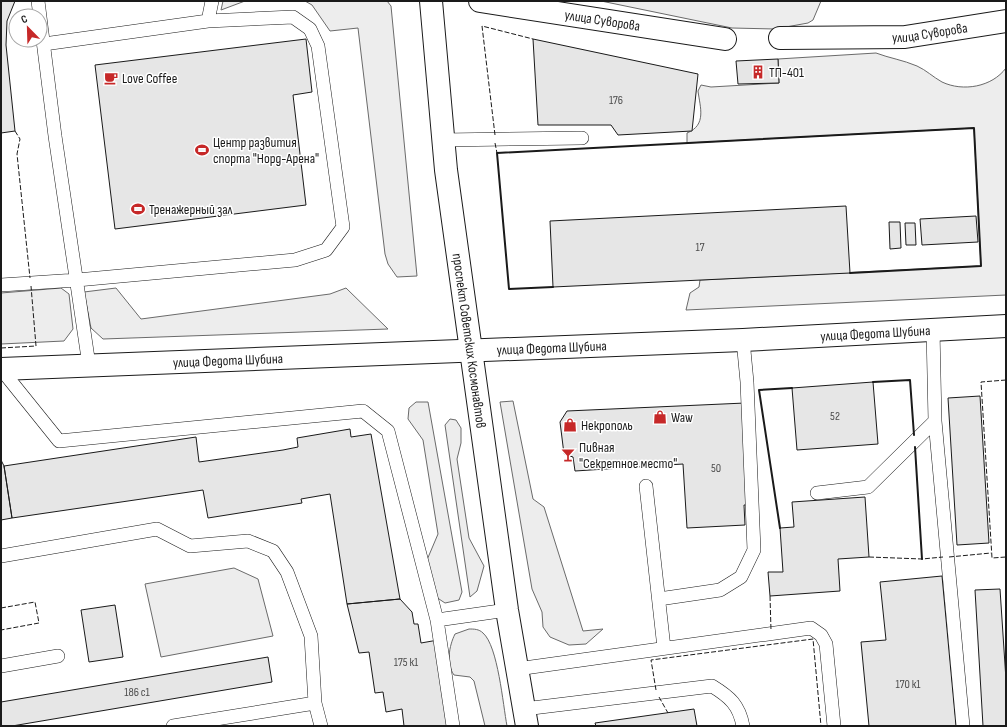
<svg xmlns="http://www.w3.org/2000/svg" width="1007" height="727" viewBox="0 0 1007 727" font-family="'Sofia Sans Condensed',sans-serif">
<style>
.green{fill:#ededed;stroke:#6a6a6a}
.building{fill:#e6e6e6;stroke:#1a1a1a}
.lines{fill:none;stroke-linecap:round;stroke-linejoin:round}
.service-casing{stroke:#1a1a1a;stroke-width:14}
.minor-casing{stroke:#1a1a1a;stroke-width:24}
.primary-casing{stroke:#1a1a1a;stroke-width:24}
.service{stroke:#fff;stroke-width:13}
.minor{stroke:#fff;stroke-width:22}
.primary{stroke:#fff;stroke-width:22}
.fence{stroke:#1a1a1a;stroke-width:1;stroke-dasharray:5 2;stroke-linecap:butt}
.wall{stroke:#1a1a1a;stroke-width:2}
.labels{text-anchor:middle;stroke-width:3;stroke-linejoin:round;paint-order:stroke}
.number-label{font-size:12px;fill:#4d4d4d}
.street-label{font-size:14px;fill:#1a1a1a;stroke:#fff}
.poi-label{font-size:14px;fill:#1a1a1a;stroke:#fff;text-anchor:start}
</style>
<rect width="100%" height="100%" fill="#fff"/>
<path class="green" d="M223,1H245L221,10Z
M305,1H387L391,6L417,276L397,277L388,264L385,254L358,28L330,31L312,5Z
M601,1H821L813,20L808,23L775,29L732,28Z
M876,53C889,58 903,60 917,66C926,70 933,77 942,82C963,92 992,87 1006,68V295L686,310L690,293L699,287L700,280L981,266L974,128L687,143V133C707,125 700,107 698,91L701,85L711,87L779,83L778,59Z
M61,288L69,294L73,329L64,341L1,344V293Z
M116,288L141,319L330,294L346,288L388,329L103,339L91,328L84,292Z
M513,401L533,499L544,507L583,631L603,629L586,644L569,645L550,637L543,627L542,612L532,589L500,402Z
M416,402H428L462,592L459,600L445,603L430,593L424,567L438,534L423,440L408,419L409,408Z
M450,419L456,420L461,428V443L457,459L469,538L484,566L477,591L470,597L445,425Z
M234,568L258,579L273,636L161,657L145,584Z
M469,629C474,629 479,629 483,633C498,646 503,705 507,726H485L474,681L470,677L454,675C446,664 449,646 455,634Z"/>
<path class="building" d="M1,1H15L7,21L6,45L15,131L1,133Z
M306,39L312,92L293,95L306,205L115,229L95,65Z
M533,39L698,74L692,131L618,135L611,125H538Z
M778,59L779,83L738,84L736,61Z
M846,206L850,273L553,287L550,221Z
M976,216L978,242L922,245L920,219Z
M889,222H900L901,248L890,249Z
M905,223H915L916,245H906Z
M873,382L878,444L797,450L792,388Z
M980,396L989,543L957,545L948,398Z
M745,403L750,505H744L745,525L687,528L683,464L575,471L573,457L564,454L560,422L567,411Z
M350,429L351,437L371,434L400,599L347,604L330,494L301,499L302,503L208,518L203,490L12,518L4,466L196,437L199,462L283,450L298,447L297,438Z
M1,460L4,466L12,518L1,520Z
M865,497L869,557L838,559L840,591L770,596L768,572H783L780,528L794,527L792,502Z
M942,576L956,726H869L861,642L886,640L880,582Z
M1000,589L1006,680V726H983L975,590Z
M400,599L412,612L414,624H418L421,643L438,640L451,726H404L402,709L386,712L383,692L375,693L369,652L359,653L347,604Z
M115,605L123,657L89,662L81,610Z
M268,657L272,682L12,726H1V702Z
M694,709L697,726H596L595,723Z"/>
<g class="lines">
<g class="service-casing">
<path id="service" d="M38,1L55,136L89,365
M208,21L212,1
M443,140L582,138
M1,285L77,280L295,260L326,250L343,227L318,46L310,29L293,17L208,21L44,44
M1,369L59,441L363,411L388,431L437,620L453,726
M935,421L963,726
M646,486L664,648
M817,493L868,487L935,421L933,330
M1,556L157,529L190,546L248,541L273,551L287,572L311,636L315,703L321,726
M659,599L720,590L741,577L754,550L747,382L743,340
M437,620L507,610
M1,666L58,656
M517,669L811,628L821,635L826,644L834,726
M524,709L712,686C730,697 739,705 743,726
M173,726L315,703"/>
</g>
<g class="minor-casing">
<g id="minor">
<path id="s1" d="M480,1L725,39"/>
<path id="s2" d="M780,38L905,37L1006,21"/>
<path id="s3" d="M1,369L743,340L1006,326"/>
</g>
</g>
<g class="primary-casing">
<g id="primary">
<path id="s4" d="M431,1L446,170L507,610L527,726"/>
</g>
</g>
<use href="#service" class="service"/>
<use href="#minor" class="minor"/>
<use href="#primary" class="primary"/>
<path class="fence" d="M15,131L20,139L17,154L30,278
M495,135L482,26L533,39
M495,143L497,153
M1,348L36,346L31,286
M1006,380L981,382L992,558L1006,557
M869,557L922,559L943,557
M949,557L991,553
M770,596L771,630
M1,608L35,602L39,623L1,630
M656,690L651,660L813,639L821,726
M659,697L668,713"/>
<path class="wall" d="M553,287L509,289L497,153L974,128L981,266L850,273
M873,382L910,380L914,435
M915,447L922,559
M780,528L759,390L792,388"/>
</g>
<defs>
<g id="building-bare" transform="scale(1.08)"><path d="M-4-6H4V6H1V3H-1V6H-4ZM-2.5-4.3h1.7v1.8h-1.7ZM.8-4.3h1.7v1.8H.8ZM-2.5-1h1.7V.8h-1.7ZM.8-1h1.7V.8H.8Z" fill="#c62828" stroke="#fff" stroke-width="2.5" paint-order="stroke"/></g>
<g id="cafe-bare" transform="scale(1.08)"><path d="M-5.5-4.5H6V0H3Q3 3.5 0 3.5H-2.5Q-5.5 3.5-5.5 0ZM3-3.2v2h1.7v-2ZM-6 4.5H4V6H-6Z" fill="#c62828" stroke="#fff" stroke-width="2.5" paint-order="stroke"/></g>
<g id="stadium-bare" transform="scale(1.08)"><path d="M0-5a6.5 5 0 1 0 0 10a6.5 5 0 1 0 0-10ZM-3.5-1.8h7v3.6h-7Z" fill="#c62828" stroke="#fff" stroke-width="2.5" paint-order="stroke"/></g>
<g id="shop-bare" transform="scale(1.08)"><path d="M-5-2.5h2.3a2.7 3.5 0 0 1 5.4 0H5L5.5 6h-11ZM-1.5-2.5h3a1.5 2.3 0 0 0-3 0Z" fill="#c62828" stroke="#fff" stroke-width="2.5" paint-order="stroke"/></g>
<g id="bar-bare" transform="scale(1.08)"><path d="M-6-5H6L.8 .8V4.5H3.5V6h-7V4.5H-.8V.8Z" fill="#c62828" stroke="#fff" stroke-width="2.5" paint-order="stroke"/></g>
</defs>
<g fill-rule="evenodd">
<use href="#building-bare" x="758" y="72"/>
<use href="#cafe-bare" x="111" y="78"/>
<use href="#stadium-bare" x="202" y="150"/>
<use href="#stadium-bare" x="138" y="209"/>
<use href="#shop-bare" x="660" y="417"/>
<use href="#shop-bare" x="570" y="425"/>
<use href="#bar-bare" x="568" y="455"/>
</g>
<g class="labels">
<g class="number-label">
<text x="616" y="104">176</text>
<text x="700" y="251">17</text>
<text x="835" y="420">52</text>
<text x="716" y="472">50</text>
<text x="406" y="666">175 к1</text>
<text x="908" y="688">170 к1</text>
<text x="137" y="696">186 с1</text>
</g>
<g class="street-label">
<text dy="5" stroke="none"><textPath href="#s1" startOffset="124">улица Суворова</textPath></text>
<text dy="5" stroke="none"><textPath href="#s2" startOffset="150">улица Суворова</textPath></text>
<text dy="5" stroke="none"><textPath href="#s3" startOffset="875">улица Федота Шубина</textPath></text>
<text dy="5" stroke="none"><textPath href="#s4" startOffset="342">проспект Советских Космонавтов</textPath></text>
<text dy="5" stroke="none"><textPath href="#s3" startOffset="551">улица Федота Шубина</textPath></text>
<text dy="5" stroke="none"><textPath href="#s3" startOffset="227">улица Федота Шубина</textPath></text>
</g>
<g class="poi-label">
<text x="769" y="77">ТП-401</text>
<text x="122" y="83">Love Coffee</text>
<text x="213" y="147">Центр развития<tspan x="213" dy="16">спорта "Норд-Арена"</tspan></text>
<text x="149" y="214">Тренажерный зал</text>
<text x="671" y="422">Waw</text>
<text x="581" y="430">Некрополь</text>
<text x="579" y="452">Пивная<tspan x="579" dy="16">"Секретное место"</tspan></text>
</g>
</g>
<rect width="1007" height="727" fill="none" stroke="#1a1a1a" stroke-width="4"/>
<g transform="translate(28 28) rotate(337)"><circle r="19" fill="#ffffff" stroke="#a3a3a3"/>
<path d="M0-3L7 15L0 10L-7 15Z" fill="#c62828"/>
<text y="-6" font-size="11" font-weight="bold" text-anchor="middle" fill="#1a1a1a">С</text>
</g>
</svg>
